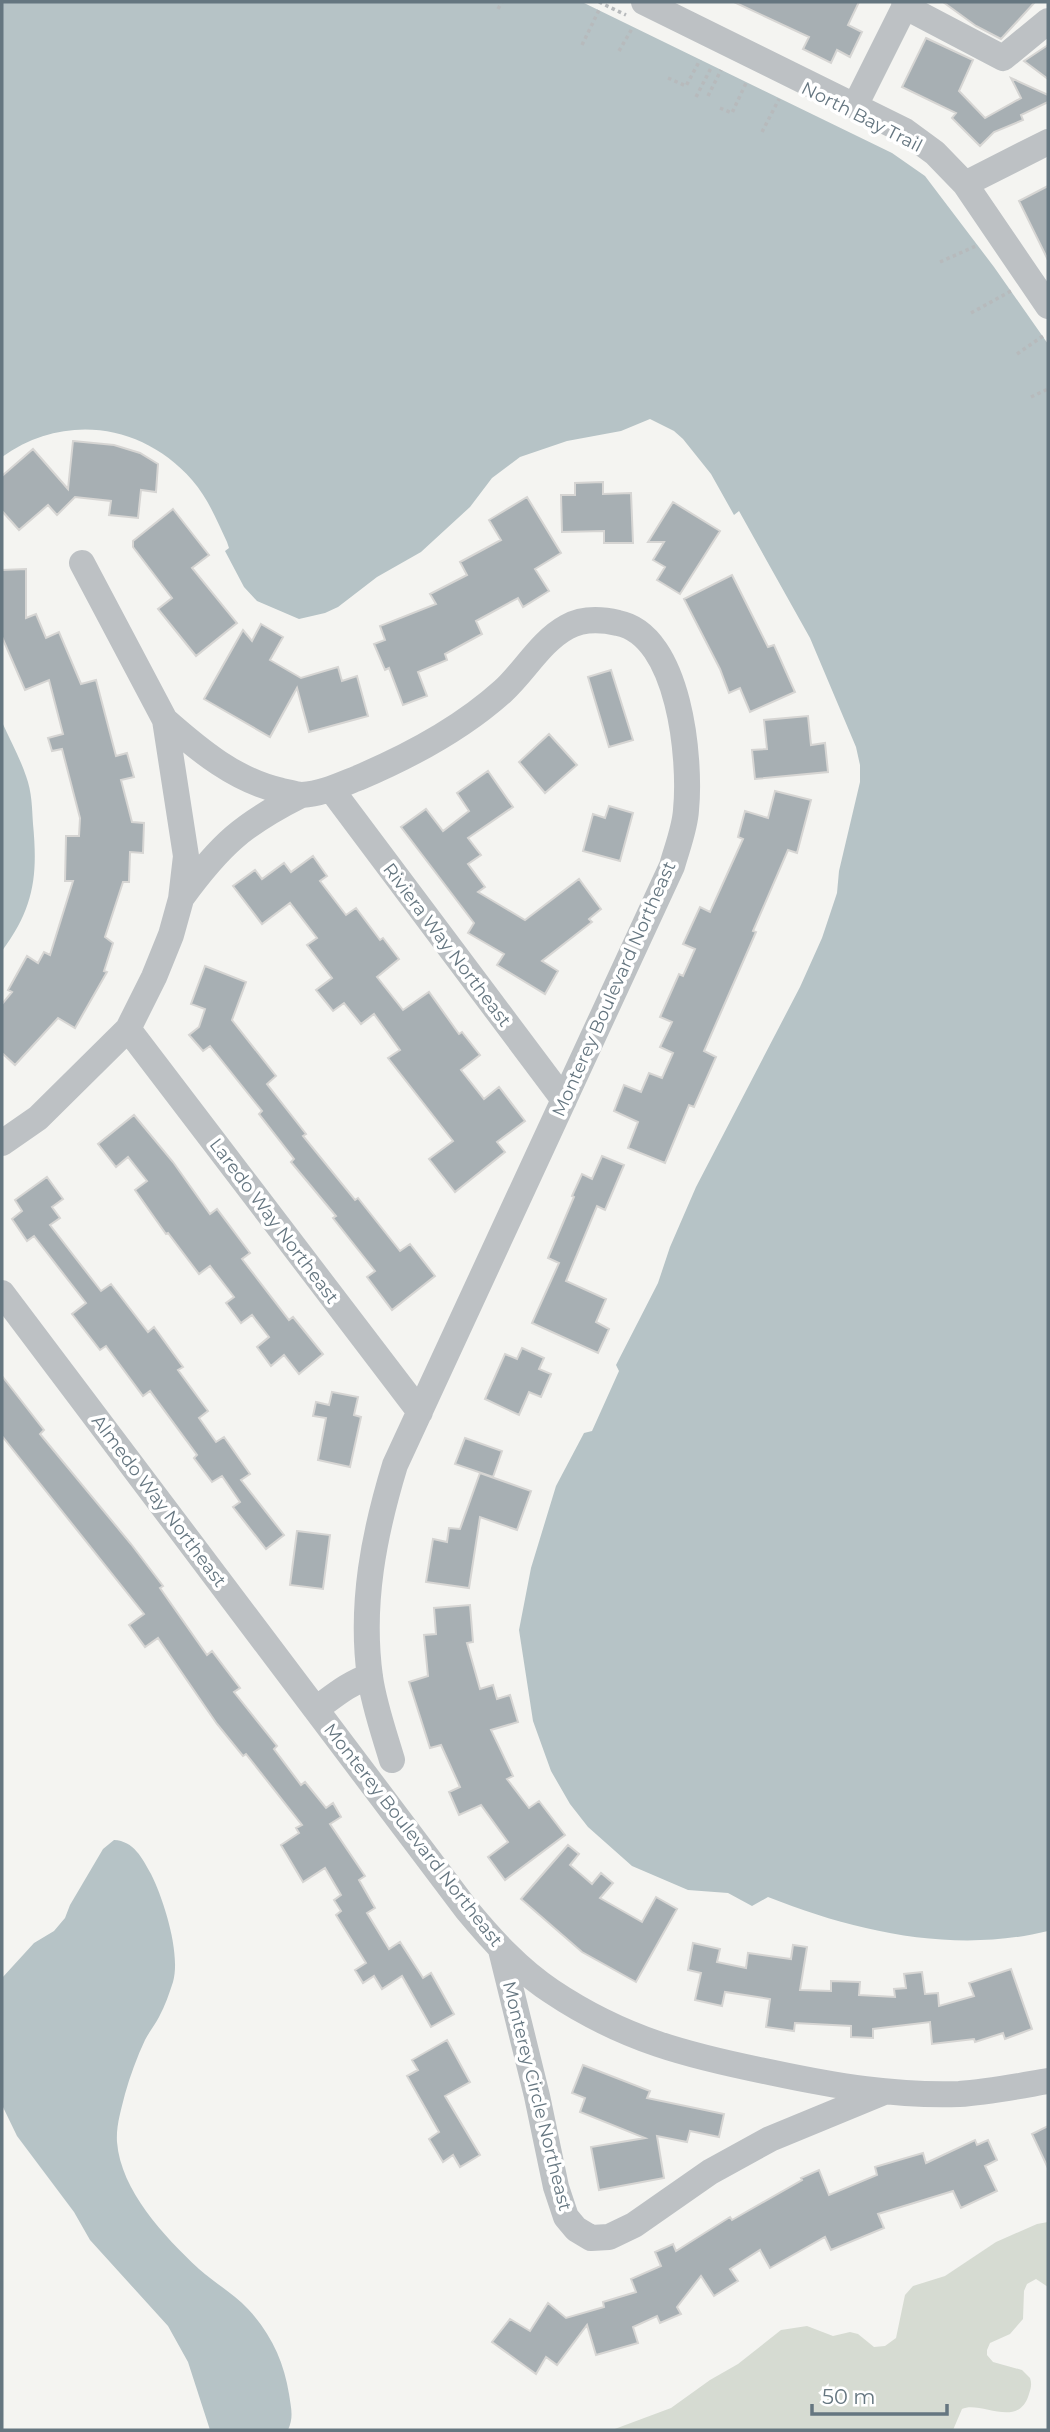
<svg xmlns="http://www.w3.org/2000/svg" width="1050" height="2432" viewBox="0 0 1050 2432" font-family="Montserrat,sans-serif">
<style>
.green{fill:#d6dbd2}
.water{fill:#b6c3c6}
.building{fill:#a7afb3;stroke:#d6d5d3;stroke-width:2}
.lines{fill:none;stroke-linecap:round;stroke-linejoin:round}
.path{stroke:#b7babc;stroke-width:3.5;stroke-dasharray:3.5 3.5;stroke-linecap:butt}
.minor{stroke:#bdc1c4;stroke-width:26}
.labels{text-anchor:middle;stroke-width:7;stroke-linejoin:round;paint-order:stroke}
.street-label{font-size:18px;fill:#657680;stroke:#fff}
</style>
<rect width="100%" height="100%" fill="#f4f4f1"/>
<path class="green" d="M1048,2222V2287L1036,2279L1027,2284L1024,2291L1023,2319L1010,2334L990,2343L987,2350V2355L993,2362L1022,2370L1030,2378C1032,2384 1031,2388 1029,2394C1019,2430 980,2400 962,2409L953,2430H612L671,2408L710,2380L738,2364L781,2330L807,2326L833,2336L850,2332L858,2334L874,2347L885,2346L896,2338L905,2295L913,2286L945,2276L996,2242L1037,2224Z"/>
<path class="water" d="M2,2H582L892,153L925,176L994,267L1048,344V1931C955,1954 856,1932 768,1897L752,1906L728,1893L688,1890L632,1866L588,1827L570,1804L551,1771L533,1721L519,1630L531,1568L556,1486L584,1433L592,1431L619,1371L616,1365L658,1283L670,1247L696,1187L800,987L822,938L837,893L839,871L860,782V765L856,747L810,638L739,511L734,515L711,474L683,439L674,431L650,419L621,431L567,441L520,457L492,478L470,507L421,552L377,577L338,607L325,613L299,619L257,601L244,587L225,551L229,548L227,542C217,521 208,498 192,480C142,423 64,413 2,457Z
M2,722C10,740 20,758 26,776C32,792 32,808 33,824C38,876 34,908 2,951Z
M114,1840C134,1841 142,1858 151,1874C164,1900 181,1954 173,1982C169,1994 165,2006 159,2017C155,2025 149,2032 145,2040C137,2057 130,2076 125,2094C121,2110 116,2126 117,2142C121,2191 164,2236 199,2269C215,2283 234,2294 248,2309C271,2334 284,2362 289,2394C291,2408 294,2417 288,2430H210L188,2362L168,2326L90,2240L74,2212L17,2136L2,2105V1978L34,1943L54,1931L65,1918L70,1905L103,1849Z"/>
<path class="building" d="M734,2H859L848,25L862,32L850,57L837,50L831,63L803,49L809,37Z
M943,2H1035L1001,39L976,26Z
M926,38L973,60L959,91L985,118L1021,98L1011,78L1048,95V102L1021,115L1023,120L994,132L980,146L952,118L956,113L902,87Z
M1048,45V79L1024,61Z
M1048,186V260L1019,201Z
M73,441L114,445L140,453L158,464L156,492L141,490L138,518L109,515L111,501L75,497L57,515L48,505L19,530L2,511V476L33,449L68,489Z
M603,482V494L631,493L633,543H604V531L562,532L561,495H575V483Z
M527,497L561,553L535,569L549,591L523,607L518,598L476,621L482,634L445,654L447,660L418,672L427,696L403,705L389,668L385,670L374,644L385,640L380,626L436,604L430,594L467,575L460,562L501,540L489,520Z
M673,502L720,531L680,594L657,580L665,567L653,560L664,542H648Z
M173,509L209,555L192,568L237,623L196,656L158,609L172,598L133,547V541Z
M26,569V618L36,614L46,638L59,632L81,684L96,680L116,756L127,753L134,777L121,780L132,822L144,823L143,853L130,852L129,882H123L105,937L113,943L104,971L107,972L75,1028L58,1018L15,1065L2,1053V1004L12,992L8,990L27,956L38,963L44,952L50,955L73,881H65L66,836H79L80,818L62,749L52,751L48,738L63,734L49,680L25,690L2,637V570Z
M732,575L768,647L774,645L795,692L750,712L740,688L729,693L720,669L684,599Z
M261,624L283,637L270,660L301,678L338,667L342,681L357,676L368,716L309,732L297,688L270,737L204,699L243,630L252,641Z
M611,670L633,740L609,747L588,677Z
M808,716L811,745L825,743L828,772L755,779L752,750L767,749L764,720Z
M549,734L577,765L545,793L519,762Z
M488,771L513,807L468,838L481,855L468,864L485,887L478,892L525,920L579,879L601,909L589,919L592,922L542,961L558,971L545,994L497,965L504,954L468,933L474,923L401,827L426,809L443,831L469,811L457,793Z
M775,791L811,800L797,853L788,850L753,931L756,932L704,1051L716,1057L694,1107L689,1105L665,1163L628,1148L638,1122L614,1111L624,1085L641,1092L649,1073L662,1078L673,1053L660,1047L672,1022L660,1017L679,974L683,976L695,949L683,944L700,907L710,912L743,839L738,837L745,811L768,818Z
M609,806L633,813L620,861L583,851L593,814L605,818Z
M313,856L327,876L320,881L346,915L356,908L380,940L383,938L399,959L377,977L403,1010L429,992L459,1034L462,1032L480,1055L461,1070L484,1099L499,1087L525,1121L497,1142L505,1152L455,1192L429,1159L453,1141L388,1058L400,1050L374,1014L361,1024L344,1003L333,1011L316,990L332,978L307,945L317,938L290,903L262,924L233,886L255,870L262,879L284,863L291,872Z
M205,966L246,982L232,1020L276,1076L267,1084L306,1134L303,1136L355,1200L358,1198L400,1251L410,1244L435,1276L392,1310L367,1277L375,1271L333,1218L336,1216L291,1162L294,1159L259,1114L262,1111L210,1046L203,1051L189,1035L199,1027L205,1009L191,1004Z
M134,1115L173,1162L210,1214L217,1209L250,1253L242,1259L289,1320L293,1317L323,1354L299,1374L284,1355L271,1366L257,1347L269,1337L252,1315L241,1323L226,1303L234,1297L210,1266L199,1274L168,1233L166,1234L135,1190L147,1181L128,1157L116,1167L98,1144Z
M602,1156L624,1165L605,1210L597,1206L566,1281L606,1299L596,1322L609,1329L598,1353L532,1323L559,1263L548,1258L574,1197L572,1196L582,1174L592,1179Z
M47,1177L63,1199L52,1207L60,1218L50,1225L101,1291L111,1284L148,1332L154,1327L183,1367L178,1370L208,1411L199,1418L216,1442L224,1437L250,1474L241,1480L284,1535L266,1549L233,1507L240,1502L222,1476L212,1482L194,1458L197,1455L150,1391L143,1396L106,1346L100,1350L72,1314L86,1303L34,1236L27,1241L12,1219L22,1211L15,1200Z
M522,1348L544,1358L539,1369L551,1374L541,1397L529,1392L519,1415L485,1399L505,1354L517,1359Z
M2,1376L44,1430L40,1434L131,1544L163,1586L160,1588L207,1655L212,1651L240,1688L234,1692L277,1746L274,1749L301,1785L305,1782L326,1808L333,1803L341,1817L330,1824L365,1876L359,1880L375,1908L367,1913L389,1949L400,1942L423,1978L431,1973L454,2014L431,2027L402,1976L382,1989L374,1976L363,1983L355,1970L366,1963L336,1915L341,1911L334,1900L341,1895L325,1868L303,1882L281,1845L299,1833L296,1828L302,1825L246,1754L243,1756L217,1724L158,1638L145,1647L129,1625L144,1614L2,1436Z
M332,1392L358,1397L354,1415L361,1417L350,1467L318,1460L326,1418L313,1416L316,1402L329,1405Z
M465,1438L502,1451L493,1477L455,1464Z
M480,1473L531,1491L517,1530L480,1517L469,1588L426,1582L433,1539L447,1542L449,1528L460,1529Z
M297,1531L330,1535L323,1589L290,1585Z
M470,1605L473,1642L467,1643L480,1689L493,1685L497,1699L510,1695L518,1722L491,1730L513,1776L507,1779L529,1808L539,1801L565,1835L505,1880L488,1857L508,1842L481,1805L459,1815L449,1792L460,1787L441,1745L430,1748L409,1682L428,1676L424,1635L436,1634L434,1608Z
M568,1845L579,1854L570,1865L592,1884L601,1873L613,1883L600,1898L642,1922L656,1897L677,1909L636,1982L582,1952L521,1899Z
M693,1943L720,1949L717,1962L746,1968L748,1953L791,1959L793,1945L807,1947L800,1990L831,1991V1981L860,1982L859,1995L895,1997L894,1989L906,1988L904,1974L922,1972L925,1994L938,1993L939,2006L974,1996L969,1983L1011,1969L1032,2029L1005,2039L1003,2033L975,2042L974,2039L932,2044L930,2022L873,2029V2038L851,2037V2026L795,2023L794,2031L766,2027L770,1999L725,1992L722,2006L695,2000L701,1973L688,1970Z
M447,2040L470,2082L445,2096L480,2155L460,2167L453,2155L443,2162L429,2139L439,2132L407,2076L418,2070L412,2060Z
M583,2065L650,2091L647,2098L724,2114L719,2137L690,2131L687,2142L657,2136L664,2178L599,2190L591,2147L645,2138L580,2112L585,2098L572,2093Z
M1048,2126V2168L1032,2134Z
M975,2140L977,2145L988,2140L997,2160L985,2166L997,2191L961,2208L953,2191L878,2214L884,2228L831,2250L825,2237L770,2268L760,2250L730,2269L738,2281L714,2296L701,2276L677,2307L681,2314L660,2323L657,2316L633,2327L638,2343L596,2355L587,2325L557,2365L546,2357L536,2374L492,2342L510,2319L530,2331L548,2303L566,2318L604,2307L603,2302L636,2292L631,2279L661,2266L655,2252L673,2244L676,2251L730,2217L732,2220L802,2180L801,2178L819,2170L829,2195L877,2175L875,2167L923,2153L926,2163Z"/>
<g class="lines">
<path class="path" d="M599,2L626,15
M498,9L502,2
M582,45L599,10
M619,51L633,27
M668,78L686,86L700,60
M708,96L721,70
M696,97L712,66
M720,108L732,113L746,83
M762,132L779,99
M940,262L978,245
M971,313L1011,291
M1017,354L1043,336
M1031,397L1048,389"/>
<path class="minor" d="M644,2L905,131L935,153L965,184L1048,306
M904,6L1003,58L1048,21
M855,106L907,2
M965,184L1048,142
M165,720C199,750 236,781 282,791C288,792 296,795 302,795C322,794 340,785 358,778C410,756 461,729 503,691C524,672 541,641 567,627C583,618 601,619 618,623C680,635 691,760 686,810C685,828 677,848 672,866L395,1465C374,1534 360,1604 370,1677C374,1705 384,1733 392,1760
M331,789L564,1100
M182,897C220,845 243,824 301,795
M128,1029L420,1412
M2,1143L38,1118L128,1029L154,977L171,935L181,899L186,856L165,720L82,563
M2,1293L467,1910C492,1940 518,1969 551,1991C624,2040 689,2056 774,2073C835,2086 896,2096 959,2094C989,2092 1019,2086 1048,2081
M316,1709C334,1696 349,1683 370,1676
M501,1950L537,2096L556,2187L566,2217L576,2229L591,2238L609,2237L634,2225L710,2172L770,2139L884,2092"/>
</g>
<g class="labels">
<g class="street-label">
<text transform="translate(862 117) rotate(27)" y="6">North Bay Trail</text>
<text transform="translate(447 945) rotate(53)" y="6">Riviera Way Northeast</text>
<text transform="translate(614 989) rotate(-66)" y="6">Monterey Boulevard Northeast</text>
<text transform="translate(274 1221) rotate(53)" y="6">Laredo Way Northeast</text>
<text transform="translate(159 1501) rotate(53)" y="6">Almedo Way Northeast</text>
<text transform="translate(413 1835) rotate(52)" y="6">Monterey Boulevard Northeast</text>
<text transform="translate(537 2096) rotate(76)" y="6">Monterey Circle Northeast</text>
</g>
</g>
<rect width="1050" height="2432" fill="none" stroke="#657680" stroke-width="7"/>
<path d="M812 2404v10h135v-10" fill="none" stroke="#657680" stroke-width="3.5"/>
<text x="822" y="2404" font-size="21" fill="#657680" stroke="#ffffff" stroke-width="5" paint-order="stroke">50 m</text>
</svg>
